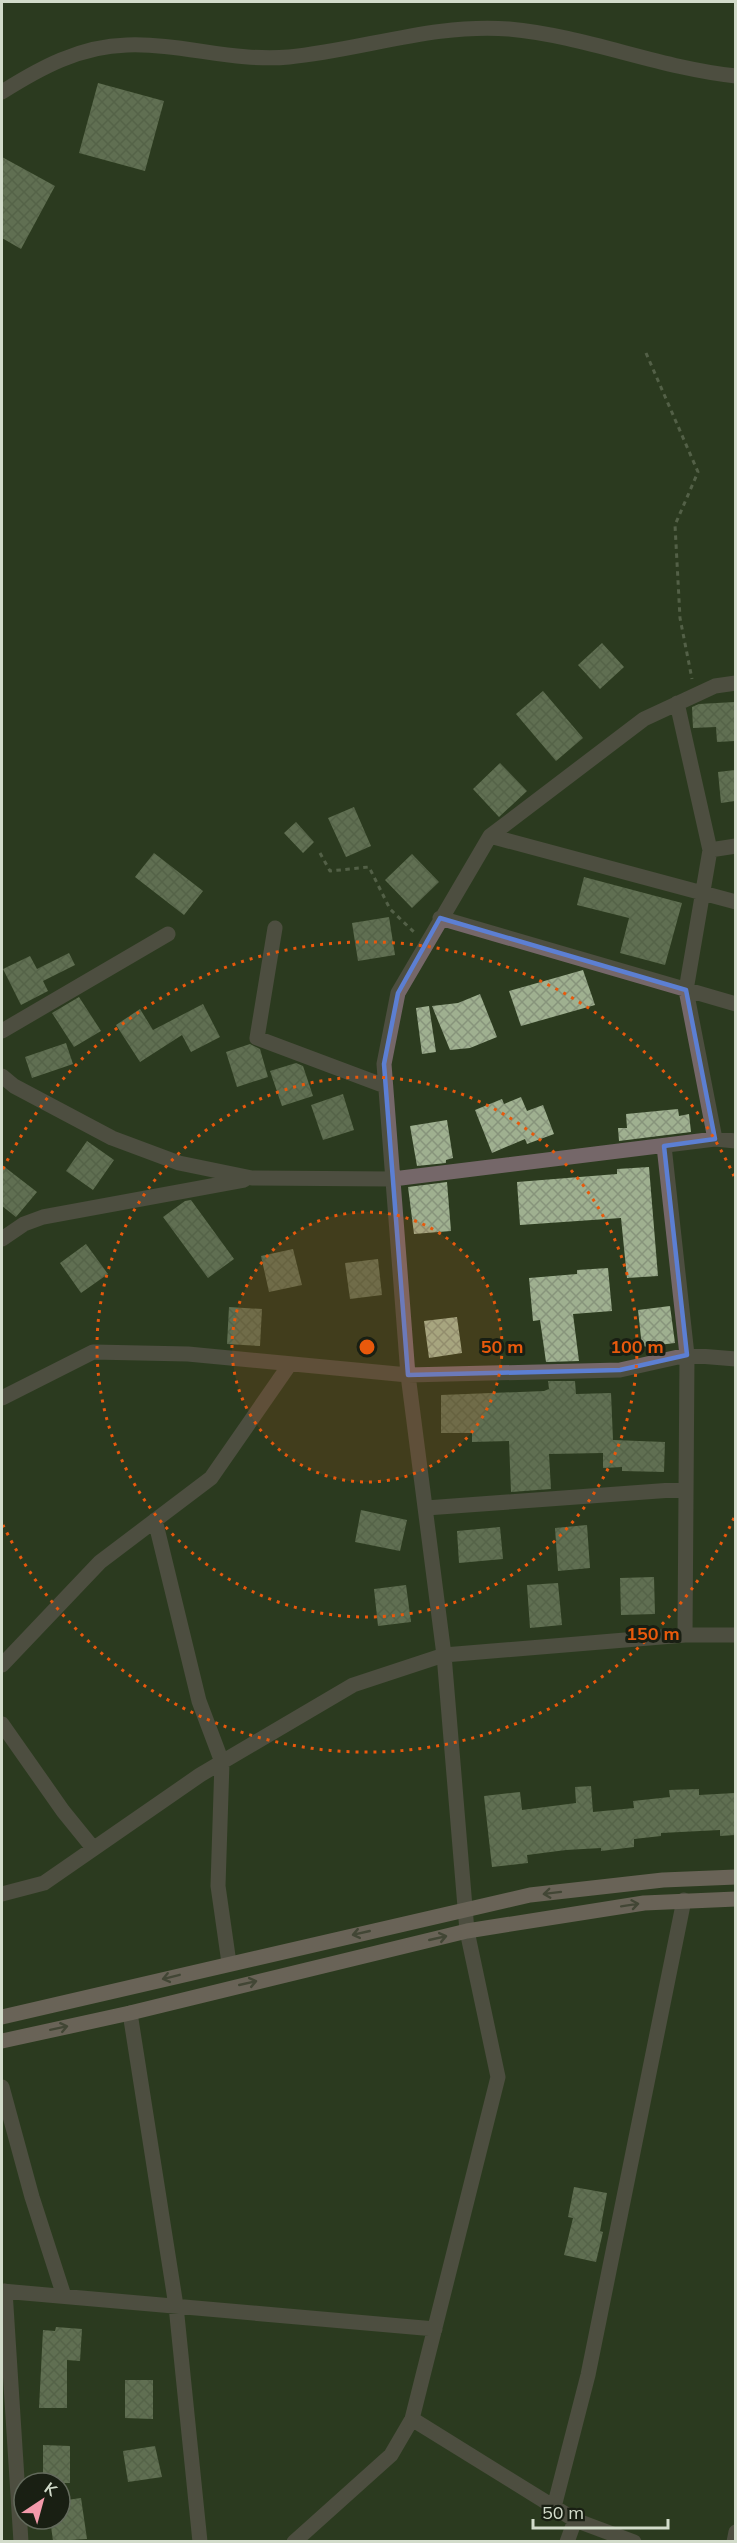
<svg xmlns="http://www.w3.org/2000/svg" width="737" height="2543" viewBox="0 0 737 2543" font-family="Mulish,sans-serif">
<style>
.building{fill:url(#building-cross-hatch)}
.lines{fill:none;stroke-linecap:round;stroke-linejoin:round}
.path{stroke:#838f78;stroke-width:3;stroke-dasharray:4.5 4.5;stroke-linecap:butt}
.minor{stroke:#756769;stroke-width:15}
.major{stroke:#b3969b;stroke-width:15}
.oneway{stroke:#5e5550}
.marked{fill:none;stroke:#5c7fd3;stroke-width:4.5;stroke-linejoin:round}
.ring{fill:none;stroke:#e8590c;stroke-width:3;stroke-dasharray:3 6}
.centre{fill:#e8590c;stroke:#191f13;stroke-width:3}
.ring-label{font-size:18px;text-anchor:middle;font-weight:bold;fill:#e8590c;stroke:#191f13;stroke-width:6;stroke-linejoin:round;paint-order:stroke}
</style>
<defs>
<pattern id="building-cross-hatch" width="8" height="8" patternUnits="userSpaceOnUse" patternTransform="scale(1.5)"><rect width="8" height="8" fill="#9fb090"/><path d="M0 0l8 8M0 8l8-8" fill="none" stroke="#87947b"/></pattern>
</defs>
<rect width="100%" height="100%" fill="#2c3b1f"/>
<path class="building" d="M98,83L164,101L145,171L79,153Z
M2,157L55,186L21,249L2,238Z
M602,643L624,667L600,689L578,665Z
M543,691L583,738L556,761L516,714Z
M735,702V741L717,742L716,727L693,728L692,707L699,704Z
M500,763L527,791L499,817L473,789Z
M735,770V801L721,803L718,772Z
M354,807L371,846L346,857L328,818Z
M296,822L314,842L303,853L284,833Z
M154,853L203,891L184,915L135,877Z
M412,854L439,882L412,908L385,880Z
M584,877L682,903L665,965L620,953L629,918L577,905Z
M389,917L395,955L358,961L352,923Z
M69,953L75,965L43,981L48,991L21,1005L3,969L30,956L37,969Z
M583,970L595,1005L521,1026L509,991Z
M480,994L497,1037L470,1048L450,1050L432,1006L458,1003Z
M79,997L101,1031L74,1047L52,1013Z
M203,1004L220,1037L191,1052L182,1035L140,1062L116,1025L140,1009L153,1030Z
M429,1006L436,1052L422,1054L416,1008Z
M66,1043L73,1064L32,1078L25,1057Z
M250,1044L260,1049L268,1077L237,1087L226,1052Z
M296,1063L303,1066L313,1096L282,1106L270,1071Z
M343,1094L354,1130L323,1140L311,1105Z
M521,1097L527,1111L543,1105L554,1134L527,1144L525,1139L492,1153L475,1110L502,1099L504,1104Z
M678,1109L679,1116L689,1114L691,1132L619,1141L618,1128H627L626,1114Z
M447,1120L453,1158L446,1160V1163L417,1166L410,1126Z
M87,1141L114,1160L93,1190L66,1171Z
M2,1165L37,1192L16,1217L2,1206Z
M649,1167L658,1276L627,1278L621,1218L520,1225L517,1182L617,1174V1169Z
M447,1182L451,1231L414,1234L408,1187Z
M191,1200L234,1259L208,1278L163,1217L185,1201Z
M86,1244L108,1274L81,1293L60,1263Z
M293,1249L302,1285L269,1292L261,1256Z
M378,1259L382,1295L350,1299L345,1263Z
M608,1268L612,1311L573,1314L579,1361L546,1362L540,1320L533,1321L529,1278L577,1274V1270Z
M670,1306L675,1343L642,1347L638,1310Z
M229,1307L262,1309L260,1346L227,1344Z
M457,1317L462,1353L429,1358L424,1321Z
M548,1381H575L576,1394L611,1393L613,1440L665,1442L664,1472L622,1471V1467L603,1468V1453L549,1454L551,1489L511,1492L509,1441L472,1442V1433H441V1395L544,1391L549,1389Z
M361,1510L407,1520L400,1551L355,1542Z
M587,1525L590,1568L558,1571L555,1528Z
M500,1527L503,1559L459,1563L457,1531Z
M654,1577L655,1614L621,1615L620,1578Z
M558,1583L562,1625L530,1628L527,1585Z
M406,1585L411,1622L378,1626L374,1589Z
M591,1786L593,1812L634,1808L633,1801L670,1797L669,1790L699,1789V1795L735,1793V1835L720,1836V1830L661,1833V1836L634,1839V1847L601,1851V1848L566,1850L527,1855L528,1863L492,1867L484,1796L520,1792L522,1810L576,1803L575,1787Z
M574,2187L607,2193L600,2231L603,2232L596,2262L564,2255L573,2218L568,2217Z
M56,2327L82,2329L80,2361L67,2360V2408H39L43,2330L55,2331Z
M125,2380H153V2419L125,2418Z
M43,2445L70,2446V2483H43Z
M155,2446L162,2477L128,2482L123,2451Z
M81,2498L87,2539L53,2541L50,2519H60V2501Z"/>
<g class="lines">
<path class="path" d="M646,353L698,472L675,525L680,618L692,679
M320,853L330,871L369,867L390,909L416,934"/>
<path class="minor" d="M2,92C40,68 80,46 127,45C182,43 233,62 289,57C362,50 435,23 509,29C586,36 659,68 736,76
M677,703L710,850
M490,836L736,902
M736,846L710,850L686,990L715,1139L736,1141
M440,918L736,1004
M275,928L257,1038L385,1086
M2,1031L168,934
M2,1076L14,1086L112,1138L179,1163L252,1178L393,1179L715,1139
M664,1146L687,1355L685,1635
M2,1239L24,1224L43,1217L244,1180
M2,1398L93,1352L188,1354L408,1375L620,1370L687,1355L736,1359
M426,1508L686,1489
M155,1520L199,1701L222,1762L218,1886L229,1963
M2,1665L100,1562L211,1478L290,1364
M2,1724L63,1811L93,1848
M2,1894L44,1883L200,1775L353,1685L444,1655L685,1635H736
M130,2013L176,2306L200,2542
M2,2087L32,2197L64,2296
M2,2291L435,2329
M5,2291L21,2542
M412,2419L575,2520L634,2542
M554,2507L588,2375L684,1900
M294,2542L391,2455L412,2419L498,2077L467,1931L444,1655L408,1375L384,1064L398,993L490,836L644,719L715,686L736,683
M567,2542L575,2520
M734,2542L736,2532"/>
<path class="major" d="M2,2017L530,1895L663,1880L736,1877
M2,2041L130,2013L467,1931L644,1903L736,1899"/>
</g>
<defs><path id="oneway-shaft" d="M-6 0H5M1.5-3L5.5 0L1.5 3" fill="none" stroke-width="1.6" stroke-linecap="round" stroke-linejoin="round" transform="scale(1.5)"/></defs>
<g class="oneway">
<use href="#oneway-shaft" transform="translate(552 1893) rotate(173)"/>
<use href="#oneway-shaft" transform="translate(630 1905) rotate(-9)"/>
<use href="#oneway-shaft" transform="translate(361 1933) rotate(167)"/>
<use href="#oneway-shaft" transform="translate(438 1938) rotate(-13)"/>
<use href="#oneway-shaft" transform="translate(171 1977) rotate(166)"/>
<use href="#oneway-shaft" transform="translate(248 1983) rotate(-13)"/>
<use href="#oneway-shaft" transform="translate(59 2028) rotate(-12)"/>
</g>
<path d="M0 0H737V2543H0ZM440,918L686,990L715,1139L664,1146L687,1355L620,1370L408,1375L384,1064L398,993Z" fill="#2c3b1f" fill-opacity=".55" fill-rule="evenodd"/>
<path class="marked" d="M440,918L686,990L715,1139L664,1146L687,1355L620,1370L408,1375L384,1064L398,993Z"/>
<circle cx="367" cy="1347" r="135" fill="#e8590c" fill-opacity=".12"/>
<g class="ring">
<circle cx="367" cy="1347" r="135"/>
<circle cx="367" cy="1347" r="270"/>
<path d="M734 1518A405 405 0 0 1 3 1525M3 1169A405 405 0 0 1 734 1176"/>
</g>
<circle cx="367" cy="1347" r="9" class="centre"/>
<g class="ring-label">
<text x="502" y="1353">50 m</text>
<text x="637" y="1353">100 m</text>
<text x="653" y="1640">150 m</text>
</g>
<rect width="737" height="2543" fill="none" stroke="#d2dbca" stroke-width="6"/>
<g transform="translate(42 2501) rotate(36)"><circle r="28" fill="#191f13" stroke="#636a5c" stroke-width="1.5"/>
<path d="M0-4.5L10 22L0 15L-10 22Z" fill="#f39aab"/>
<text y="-9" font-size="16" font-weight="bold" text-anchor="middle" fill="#d2dbca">K</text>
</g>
<path d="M533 2519v9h135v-9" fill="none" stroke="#d2dbca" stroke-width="3"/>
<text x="542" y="2519" font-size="18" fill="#d2dbca" stroke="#191f13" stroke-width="4.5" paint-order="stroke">50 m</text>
</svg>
